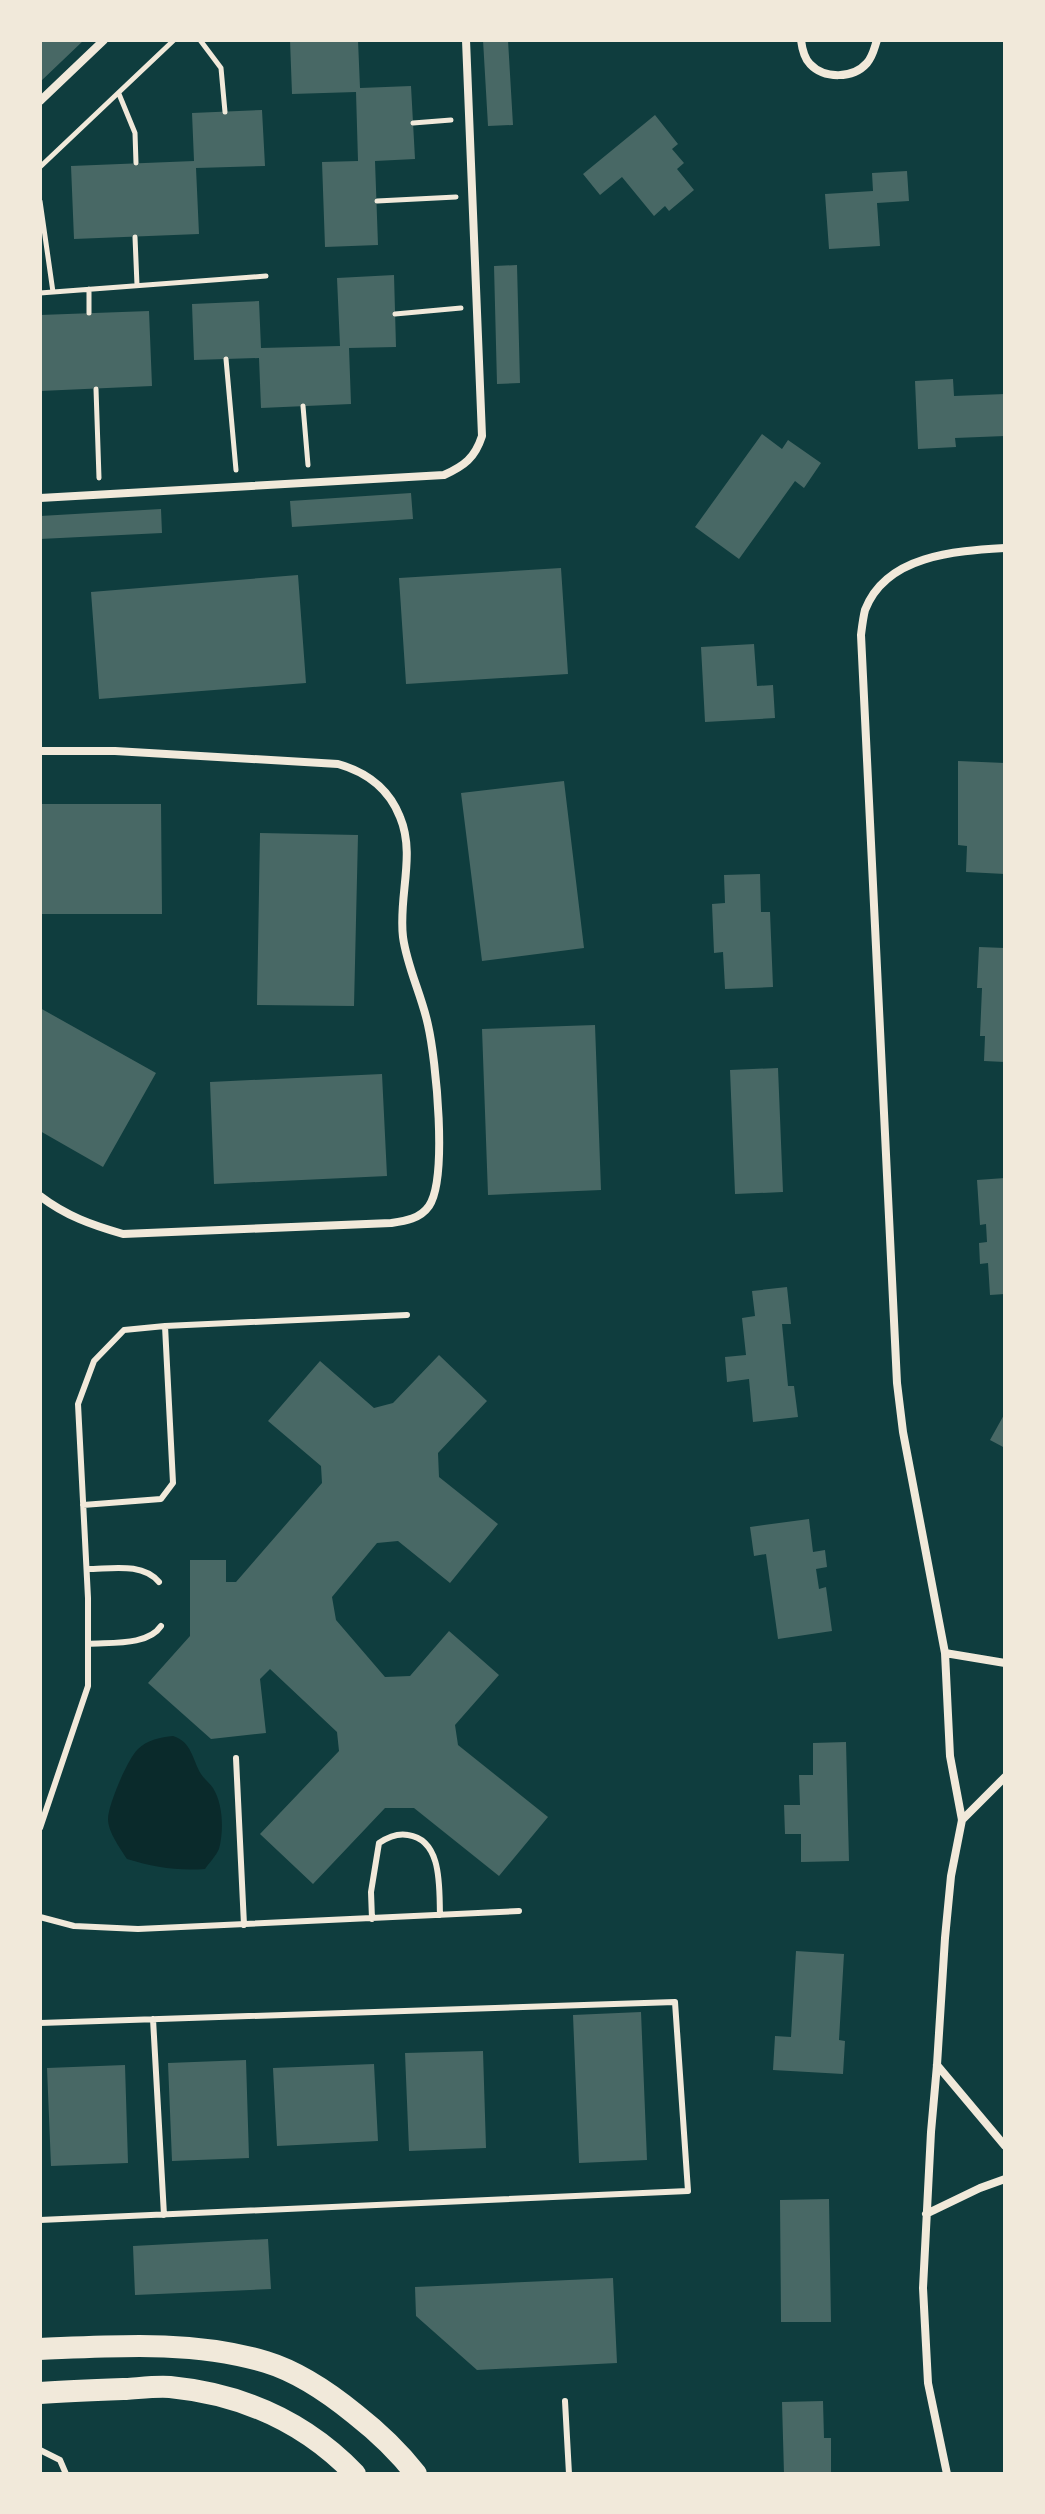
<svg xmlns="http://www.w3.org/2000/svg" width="1045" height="2514" viewBox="0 0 1045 2514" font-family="'DejaVu Sans',sans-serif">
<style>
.water{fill:#0a2a2b}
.building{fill:#486865}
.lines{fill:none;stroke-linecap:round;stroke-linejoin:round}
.path{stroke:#f1e9da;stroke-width:5}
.service{stroke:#f1e9da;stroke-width:6}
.minor{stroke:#f1e9da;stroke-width:8}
.trunk{stroke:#f1e9da;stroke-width:22}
</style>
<rect width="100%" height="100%" fill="#0f3d3e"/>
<path class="water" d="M173,1736C192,1742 192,1759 201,1774C204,1779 210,1783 213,1788C223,1804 224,1830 219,1849C216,1856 209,1863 205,1869C177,1871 153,1867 127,1859C120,1848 108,1832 108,1819C108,1805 128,1758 138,1749C147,1740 161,1737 173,1736Z"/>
<path class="building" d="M43,40H84L40,82V43Z
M290,40H358L360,88L411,86L415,159L375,161L378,245L325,247L322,162L358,161L356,92L292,94Z
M483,40H508L513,125L488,126Z
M262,110L265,166L196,168L199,234L74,239L71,166L194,161L192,113Z
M655,115L678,144L672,149L684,163L677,169L694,190L669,211L665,206L654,216L622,177L600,195L583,174Z
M907,171L909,201L877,203L880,246L829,249L825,194L873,191L872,173Z
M517,265L520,383L497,384L494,266Z
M394,275L396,347L349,348L351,404L261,408L259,358L194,360L192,304L259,301L261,348L340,346L337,278Z
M149,311L152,386L40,391V315Z
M953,379L954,396L1005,394V436L955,438L956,447L918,449L915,381Z
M762,434L782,449L788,440L821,463L804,488L795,481L739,559L695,527Z
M411,493L413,519L292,527L290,501Z
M161,509L162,533L40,539V516Z
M561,568L568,674L406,684L399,578Z
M298,575L306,683L99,699L91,592Z
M754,644L757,686L773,685L775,718L705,722L701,647Z
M958,761L1005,763V874L966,872L967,846L958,845Z
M564,781L584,948L482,961L461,793Z
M40,804H161L162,914H40Z
M260,833L358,835L354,1006L257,1005Z
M760,874L761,912H770L773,987L725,989L723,952L714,953L712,904L725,903L724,875Z
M979,947L1005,948V1062L984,1061L985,1036H980L982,988H977Z
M40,1008L156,1073L103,1167L40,1131Z
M595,1025L601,1190L488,1195L482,1029Z
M778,1068L783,1192L735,1194L730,1070Z
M382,1074L387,1176L214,1184L210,1082Z
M1005,1178V1294L990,1295L988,1263L980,1264L979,1243L987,1242L986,1224L980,1225L977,1180Z
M787,1287L791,1324H782L788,1386H794L798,1417L753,1422L749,1379L727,1382L725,1357L746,1355L742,1318L755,1316L752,1291Z
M439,1355L487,1401L438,1453L439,1477L498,1524L450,1583L398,1541L377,1543L332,1597L336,1620L385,1677L410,1676L449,1631L499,1675L455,1725L458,1745L548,1817L499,1876L414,1808H385L313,1884L260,1834L339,1751L337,1732L270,1669L260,1679L266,1733L211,1739L148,1683L190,1636V1560H226V1582H236L322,1483L321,1466L268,1421L320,1361L374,1408L393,1403Z
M1005,1413V1448L990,1440Z
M809,1519L813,1552L825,1550L827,1567L816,1569L819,1589L826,1587L832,1631L778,1639L766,1554L754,1556L750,1527Z
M846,1742L849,1861L801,1862V1834H785L784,1805H800L799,1775H813V1743Z
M796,1951L844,1954L839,2040L845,2041L843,2074L773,2070L775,2036L791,2037Z
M641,2012L647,2160L579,2163L573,2015Z
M483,2051L486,2148L409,2151L405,2053Z
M246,2060L249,2158L172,2161L168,2063Z
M374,2064L378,2141L277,2146L273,2068Z
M125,2065L128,2163L51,2166L47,2068Z
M829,2199L831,2322H781L780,2200Z
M268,2239L271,2289L135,2295L133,2246Z
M613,2278L617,2363L477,2370L416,2316L415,2287Z
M823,2401L824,2438H831V2474H784L782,2402Z"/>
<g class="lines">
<path class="path" d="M200,40L221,68L225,112
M119,94L135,133L136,163
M413,123L451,120
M40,167L174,40
M40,201L53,292
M377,201L456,197
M135,237L137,285
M89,289V313
M40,293L266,276
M395,314L461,308
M226,359L236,470
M96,389L99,478
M303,406L308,465"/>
<path class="service" d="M83,1505L161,1499L173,1483L165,1326
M87,1569C111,1569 142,1562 159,1582
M88,1644C110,1642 148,1646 161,1626
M236,1758L244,1925
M40,1828L88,1686V1598L78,1404L94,1361L124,1330L165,1326L407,1315
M40,1917L74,1926L138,1929L519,1911
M372,1919L371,1892L379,1843C388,1837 398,1833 408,1835C443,1840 439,1889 440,1915
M153,2019L164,2215
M40,2023L675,2002L688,2191L40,2220
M565,2401L569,2474
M40,2450L60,2460L66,2474"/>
<path class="minor" d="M801,40C802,48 804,58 810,64C824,79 853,79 867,63C873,56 874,49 877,40
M40,101L104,40
M40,498L444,475C464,466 475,458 482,436L466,40
M40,751H115L338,764C366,772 389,789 400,817C416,855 398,897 403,937C407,967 422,996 428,1025C436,1060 448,1178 429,1206C420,1219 405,1221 391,1223L123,1234C92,1225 66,1216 40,1196
M945,1653L1005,1663
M962,1820L1005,1777
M937,2065L1005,2146
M926,2214L980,2188L1005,2179
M947,2474L928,2383L923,2288L931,2132L937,2065L945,1938L951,1876L962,1820L950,1756L945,1653L903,1432L897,1383L861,635C862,627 863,618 865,610C886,555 955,551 1005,548"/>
<path class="trunk" d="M40,2349C115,2346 193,2340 266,2362C299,2372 328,2392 355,2414C378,2432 398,2451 416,2474
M40,2393C69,2391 98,2390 126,2389C141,2388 156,2386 170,2387C241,2394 305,2422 355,2474"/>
</g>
<rect width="1045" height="2514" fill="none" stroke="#f1e9da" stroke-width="84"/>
</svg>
